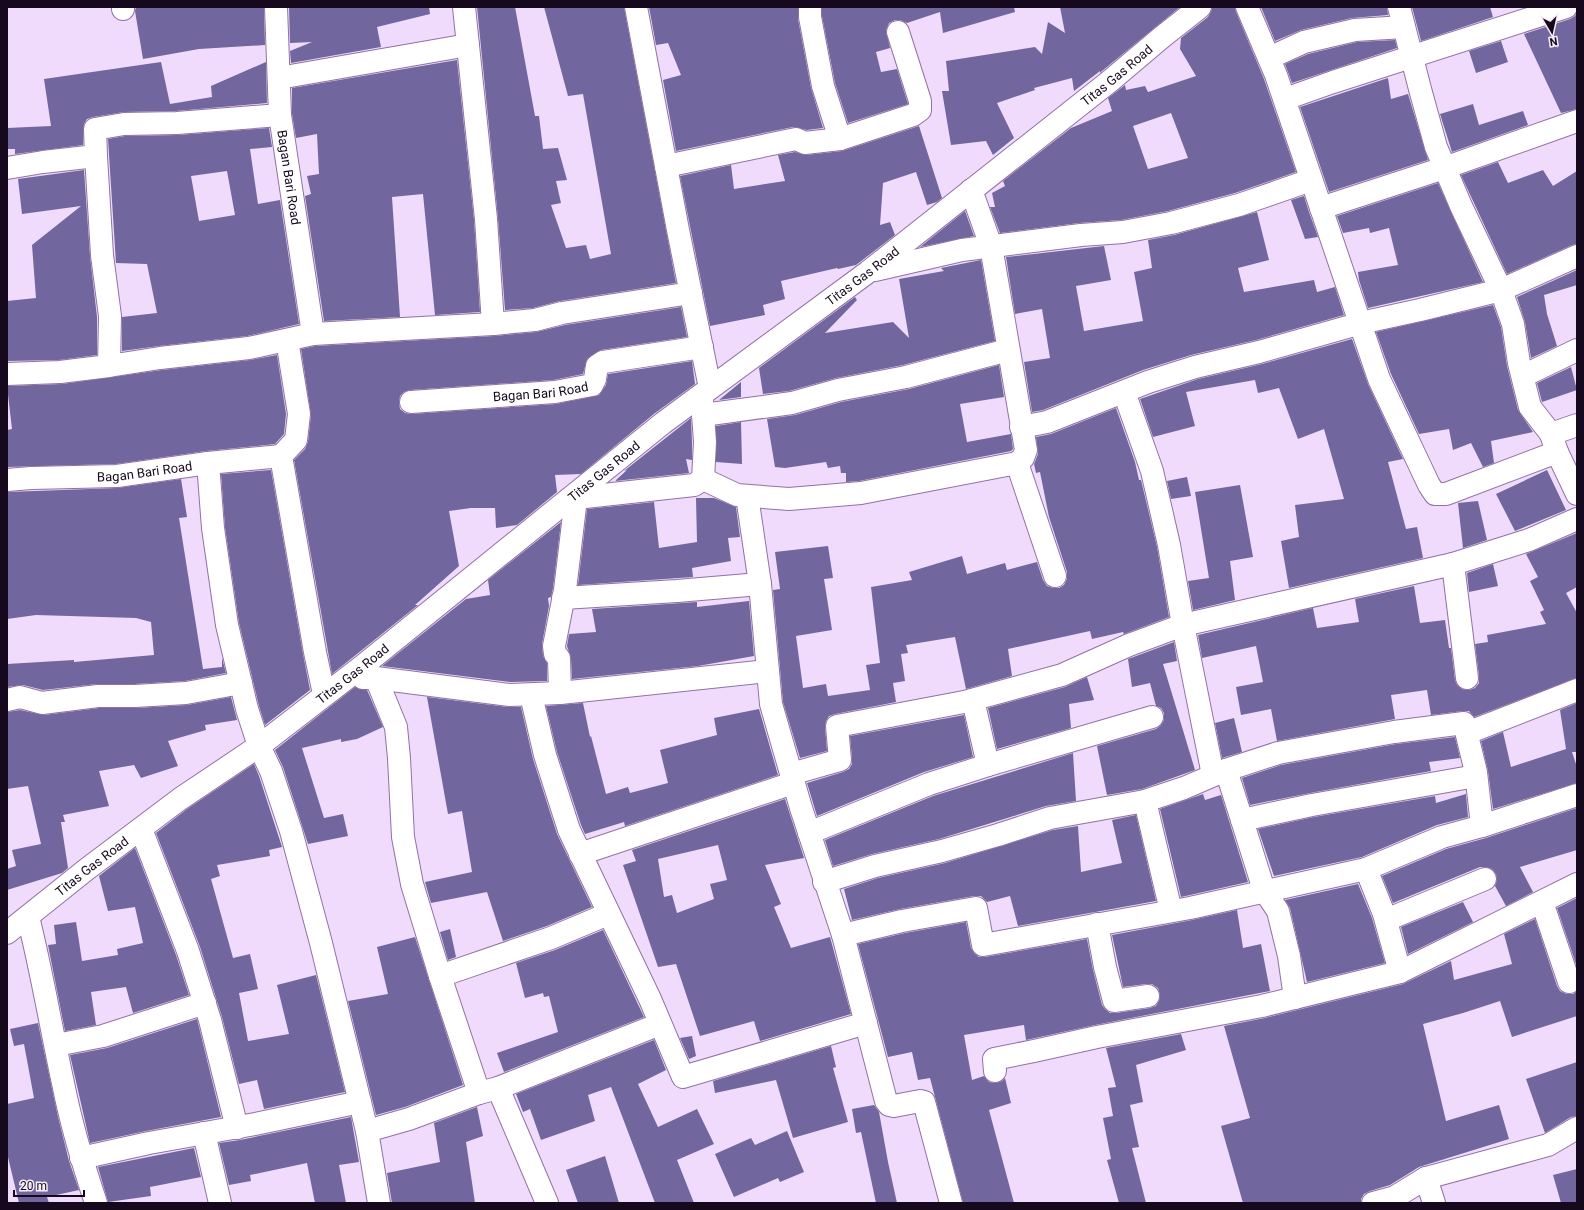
<svg xmlns="http://www.w3.org/2000/svg" width="1584" height="1210" viewBox="0 0 1584 1210" font-family="Roboto,sans-serif">
<rect width="100%" height="100%" fill="#f0dbfd"/>
<path fill="#71669d" fill-rule="evenodd" d="M136 7H264L265 45 199 49 143 59 135 11Z
M289 7H429L430 14 377 27 381 47 291 63 290 51 312 42 290 43Z
M477 7H515L535 116H539L543 149 558 148 567 180 556 181 561 203 551 205 566 248 586 245 590 259 611 254 583 94 568 96 544 7H624L676 283 560 301 533 308 505 310 498 218Z
M649 7H798V19L811 88 823 128 807 130 793 127 676 151 663 80 681 75 668 43 656 45Z
M822 7H1014L1015 12 943 33 940 12 907 23 900 20H895L889 23 886 30 890 48 876 52 881 72 897 69 908 104 848 123 835 83 822 16Z
M1060 7H1180L1102 71 1100 73V71L1074 91 1072 78 1034 88 1035 90 997 103 1014 138 993 155 986 141 951 145 942 91H949L946 61 1035 47 1042 54 1048 22 1065 33Z
M1212 7H1235L1236 12 1264 79 1296 172 1235 193 1168 211 1121 220 1079 223 1000 233 990 207H995L992 193 1005 186 1003 181 1071 128 1112 111 1108 98 1125 85 1126 90 1145 86 1148 92 1196 76 1180 49 1181 38 1208 17 1211 12ZM1171 113 1188 158 1148 169 1133 126Z
M1261 7H1387L1388 15 1352 18 1301 30 1275 41Z
M1412 7H1490L1493 17 1421 41Z
M1577 12V109L1561 113 1524 34 1570 19 1575 16Z
M1395 40 1397 48 1292 83 1285 64 1308 54 1357 42Z
M1501 41 1508 62 1476 73 1469 51Z
M457 60 474 220 480 312 435 315 423 194 392 197 400 317 324 321 305 196 311 194 307 176 319 174 317 134 296 138 292 114V88Z
M161 62 170 104 212 97 211 86 266 62 267 103 176 111 124 112 93 117 87 119 84 124 83 145 15 154V149H7V128L51 126 44 79Z
M1388 78 1391 99 1408 94 1428 160 1329 192 1300 107Z
M1473 104 1479 125 1523 111 1528 125 1452 152 1440 114Z
M919 126 942 198 937 202 927 205 916 172 883 183 880 225 890 222 895 235 856 265 838 269 837 268 781 281 785 299 763 305 765 315 710 326 680 176 731 165 734 189 785 181 778 155 795 152 806 155 842 151Z
M269 128 272 147 250 149 258 204 280 200 299 324 247 336 159 346 122 351V317L157 313 147 264 116 263 108 139 125 136 178 135ZM227 171 235 215 199 221 191 176Z
M1498 162 1508 183 1543 170 1553 186 1577 171V244L1572 245 1507 274 1461 175Z
M84 170 90 256 97 317V355L59 360 7 361V301L36 298 32 245 81 206 22 214 18 179Z
M1438 183 1483 282 1368 308 1359 280 1358 272 1398 265 1389 228 1370 233 1369 228 1343 233 1337 216Z
M1304 196 1309 212 1318 237 1305 239 1291 200Z
M965 211 974 236 920 247Z
M1257 212 1269 260 1238 268 1244 292 1314 280 1317 292 1335 287 1344 315 1256 340 1191 355 1143 370 1043 410 1032 412 1024 362 1050 358 1042 309 1015 314 1006 257 1104 246 1111 280 1076 286 1084 331 1143 321 1134 272 1152 268 1148 240 1174 235Z
M981 260 995 341 903 365 836 378 789 391 763 394 759 368 855 297 857 300 825 333 893 322 909 338 899 279 944 271 941 268Z
M1577 270V285L1544 295 1547 314 1557 346 1531 358 1525 322 1517 297Z
M1493 305 1501 327 1507 366 1518 410 1533 432 1491 441 1494 463 1483 467 1471 443 1453 450 1449 429 1419 434 1391 374 1376 332Z
M681 307 687 337 601 350 587 359 583 374 553 380 410 390 404 392 400 396 399 402 400 409 405 413 411 414 556 404 599 395 606 385 608 374 692 361 695 384 655 413 581 474 555 475 557 492 517 525 496 528 495 508H471L449 511 459 566 415 605H418L332 674 294 460 305 449 308 442 311 415 301 349 315 346 494 336 536 332 565 325Z
M1352 339 1368 384 1403 459 1388 462 1406 529 1417 527 1423 558 1289 588 1281 541 1299 537 1295 505 1344 499 1324 429 1298 439 1279 388 1258 393 1255 380 1186 392 1195 426 1153 437 1140 399 1198 379 1262 364Z
M277 355 286 414 284 434 275 444 206 451 116 464 7 467V430L12 429 7 386 62 384 162 370 250 360Z
M999 365 1004 397 960 404 967 442 1011 434 1013 449 1011 451 859 481 846 482V473H841L840 466 828 468 826 462 785 468 775 467 767 419 795 415 841 402 909 389Z
M1571 367 1577 390 1542 402 1537 383Z
M741 382V397L719 400Z
M1116 408 1135 462 1139 480H1141L1157 547 1169 617 1124 634 1123 632 1092 639 1090 631 1008 649 1012 676 966 689 955 637 906 645 908 653 901 654 905 681 893 683 896 702 835 714 829 716 826 721 825 727 827 751 800 758 783 702 773 590 780 589 775 552 828 546 833 578 824 579 832 630 796 636 803 688 826 684 828 696 870 690 866 665 880 663 871 587 912 580 909 572 962 556 967 574 1005 563 1007 570 1037 562 1043 580 1047 586 1053 588H1059L1064 585 1067 579V572L1049 517 1040 472 1036 473 1034 464 1038 454 1036 437 1051 434Z
M691 418 692 442V460L686 459 689 473 615 481 627 470 624 471Z
M741 422 742 464 716 462V426Z
M271 470 303 654 310 690 265 725 259 706 239 623 225 527 221 474Z
M1547 470 1566 510 1515 531 1496 494Z
M1187 477 1191 496 1171 499 1167 481Z
M181 479 187 517 179 518 203 669 222 667V658L226 673 185 681 135 684H97L43 690 23 685 7 687V664L74 660V662L154 655 151 622 136 618 36 615 7 619V492L117 488Z
M1240 485 1253 557 1230 561 1235 600 1193 610 1188 581 1209 578 1195 492Z
M696 498H714L736 507 740 537 728 538 731 561 692 568 693 577 578 585 587 509 654 502 659 548 697 542Z
M1478 501 1487 540 1463 548 1458 503Z
M561 522 553 588 551 597 548 598 549 606 542 644 543 656 547 663V681L511 682 382 666 466 599 490 595 488 580Z
M1577 533V587L1566 593 1577 613V678L1474 717 1469 711H1463L1431 715 1427 690 1391 695 1395 719 1277 741 1271 709 1241 715 1236 687 1263 682 1256 646 1202 658 1198 635 1313 608 1317 628 1359 622 1355 599 1414 586 1420 623 1445 620 1449 648H1451L1455 680 1457 685 1462 689 1469 690 1475 688 1479 683V676L1475 644 1488 642 1487 635 1546 624 1540 612 1544 610 1530 581 1538 577 1526 554Z
M1493 564 1498 586 1469 592 1467 573Z
M749 601 754 656 698 666 572 679 571 658 567 646 569 634 596 632 592 609 697 602V607Z
M1174 642 1177 661 1163 664 1195 770 1142 789 1107 795 1097 746 1156 729 1161 725 1164 720V713L1161 708 1156 706 1150 683 1132 687 1128 659Z
M1087 677 1094 700 1069 704 1071 728 997 749 988 708 1065 687Z
M355 687 367 690 383 727 357 739 341 742V739L302 748 324 818 343 814 348 836 308 844 283 767 275 750Z
M231 697 237 720 205 725 206 730 168 741 178 766 141 778 134 765 99 771 109 806 63 815 65 822H61L68 868 62 873 7 890V869L16 866 12 850 41 844 28 786 7 789V712L20 710 44 715 99 708H136L187 705Z
M427 697 508 707H521L533 759 557 834 592 907 547 926 503 941 487 892 431 903 425 882 472 872 462 811 448 814Z
M583 703 590 737 591 736 606 794 628 787 630 793 668 783 660 750 717 735 714 718 759 709 778 775 625 826 624 822 585 834 581 825 557 752 546 706Z
M1577 703V752H1572L1577 767V783L1493 809 1488 771 1481 741 1503 732 1511 767 1566 749 1560 710Z
M964 715 973 757 924 772 817 816 807 783 843 772 849 769 852 764V759L850 736Z
M1234 718 1242 752 1222 758 1215 723Z
M1455 737 1460 758 1429 762 1431 771 1310 793 1250 805 1242 778 1281 765 1396 744Z
M1073 753 1076 801 1046 806 939 839 872 854 833 866 825 840 933 796Z
M254 764 259 776 282 847 269 850 270 856 217 865 220 876 211 879 233 958 250 954 258 989 239 993 248 1041 289 1034 277 985 316 975 345 1092 264 1109 257 1080 239 1084 222 1017 200 947 156 833 187 809Z
M1203 794 1205 800 1221 795 1248 882 1181 897 1160 809Z
M1466 794 1468 817 1437 825 1362 857 1274 876 1258 829 1314 817 1435 796 1436 803Z
M785 799 804 858 765 865 781 904 774 907 791 948 830 937 851 1014 760 1041 754 1021 700 1036 676 964 658 967 623 865 636 861 632 850ZM718 845 727 880 710 884 714 899 677 913 672 895 664 897 658 859Z
M1577 808V850L1520 867 1533 892 1506 906 1495 886 1497 880 1496 874 1492 869 1486 867H1480L1393 903 1382 876 1446 849 1486 838Z
M1136 815 1156 901 1018 926 1010 896 987 902 981 896H974L900 909 852 920 844 889 878 878 945 863 1053 830 1078 826 1081 872 1122 863 1112 820Z
M135 848 176 955 189 995 133 1013 126 987 91 992 96 1025 65 1031 48 945 56 944 54 925 76 922 82 961 118 955 117 949 143 943 135 907 108 911 99 876Z
M1358 884 1372 918 1385 963 1307 982 1290 908 1285 900Z
M1577 898V967L1557 908Z
M1463 902 1473 922 1408 954 1401 927Z
M1237 910 1243 948 1261 944 1270 991 1095 1025 1026 1040 1024 1025 964 1035 972 1080 984 1076 989 1082 996 1083 1002 1081 1005 1078 1011 1103 989 1110 1014 1203H963L930 1078 918 1080 912 1052 888 1057 858 944 905 933 966 922 971 948 974 953 979 957H985L1087 939 1093 970 1102 1005 1105 1009 1110 1013H1116L1150 1008 1156 1006 1159 1001 1160 995 1158 988 1152 984H1146L1123 987 1112 935 1192 920Z
M1535 919 1557 986 1560 991 1566 994H1573L1577 991V1016L1512 1037 1500 1001 1463 1013 1423 1024 1446 1121 1499 1105 1509 1139 1419 1167 1390 1185 1370 1191 1364 1194 1361 1199V1203H1243L1221 1126 1250 1118 1224 1026 1265 1018 1403 984 1451 961 1454 980 1512 964 1504 934Z
M450 929 456 957 448 960 440 932Z
M603 930 644 1017 504 1072 497 1053 558 1032 549 996 544 997 543 993 525 998 516 963 555 950Z
M415 937 463 1085 405 1107 376 1115 348 1001 388 994 377 947Z
M197 1019 221 1117 146 1131 90 1143 70 1055 107 1048Z
M38 1023 58 1117 69 1161 79 1190 47 1197 49 1203H19L7 1153V1104L34 1098 24 1044 14 1046 10 1029Z
M1181 1034 1186 1050 1136 1065 1143 1102 1130 1105 1139 1147 1132 1148 1146 1203H1119L1107 1160 1111 1159 1103 1118 1113 1116 1108 1088 1116 1087 1106 1048Z
M692 1036 696 1056 689 1059 680 1038Z
M654 1040 666 1070 638 1084 658 1127 697 1109 714 1144 677 1160 694 1203H655L611 1087 588 1095 595 1121 541 1140 530 1109 523 1112 516 1094Z
M831 1046 836 1067 833 1068 848 1122 793 1138 776 1080 715 1093 713 1081Z
M1577 1062V1116L1571 1117 1545 1133 1526 1079Z
M874 1105 879 1112 888 1162 897 1203H876L861 1132 856 1133 852 1109Z
M477 1107 483 1136 466 1142 475 1203H392L387 1173 440 1162 434 1123Z
M351 1117 359 1162 339 1165 346 1203H315L307 1163 250 1175 251 1181 229 1185 219 1143 240 1140Z
M787 1131 804 1172 780 1182 778 1178 734 1197 715 1154 751 1138 755 1145Z
M194 1148 201 1177 150 1187 151 1196 108 1202 98 1167Z
M605 1156 619 1203H578L566 1170Z
M1577 1169V1203H1561L1553 1175Z"/>
<g fill="none" stroke-linecap="round" stroke-linejoin="round">
<defs>
<g id="minor">
<path d="M123 7V9"/>
<path d="M464 7 486 219 493 324"/>
<path d="M636 7 678 230 710 388"/>
<path d="M810 7V17L823 86 840 139"/>
<path d="M1247 7 1276 75 1379 379 1429 485 1435 494H1446L1557 452 1551 434 1577 425"/>
<path d="M1399 7 1420 89 1436 147 1461 206 1501 290 1513 324 1519 363 1530 407 1551 434"/>
<path d="M1269 58 1304 42 1355 30 1404 27"/>
<path d="M279 78 468 45"/>
<path d="M1285 99 1333 82 1566 7"/>
<path id="s1" d="M280 115 313 334"/>
<path d="M96 156 102 255 110 316 109 366"/>
<path d="M666 166 796 139 805 143 840 139 913 115 920 110V101L898 32"/>
<path d="M7 168 43 162 96 156 95 129 124 124 177 123 280 115 276 7"/>
<path d="M1321 208 1444 168 1577 121"/>
<path d="M875 270 962 250 1081 235 1123 232 1171 223 1239 205 1311 180"/>
<path d="M287 340 299 414 296 440 281 456 315 652 324 694"/>
<path d="M7 374 60 372 109 366 160 358 249 348 313 334 493 324 535 320 562 313 691 293"/>
<path d="M1523 376 1577 350"/>
<path d="M1124 392 1152 471 1169 545 1183 625 1213 775"/>
<path d="M702 400 705 442 703 479"/>
<path id="s2" d="M411 402 555 392 592 385 595 379 597 366 603 362 702 347"/>
<path d="M703 415 792 403 838 390 906 377 1008 350"/>
<path d="M1021 427 1047 422 1148 382 1195 367 1259 352 1365 322 1420 310 1501 290 1577 256"/>
<path d="M1557 452 1577 494"/>
<path d="M208 463 213 528 227 625 247 709 259 746 271 771 291 831 321 943 367 1131 379 1203"/>
<path d="M1017 463 1055 576"/>
<path d="M703 479 737 495 789 499 861 493 1017 463 1023 458 1026 450 991 246 971 190"/>
<path id="s3" d="M7 480 31 478 117 476 208 463 281 456"/>
<path d="M747 496 760 584 771 704 801 808 843 935 886 1101 889 1105 894 1106 920 1101 924 1102 951 1203"/>
<path d="M567 501 576 498 694 485 703 479"/>
<path d="M1453 564 1467 678"/>
<path d="M563 598 677 591 760 584"/>
<path d="M363 678H376L510 695 560 693 768 671"/>
<path d="M376 678 396 727 399 758 403 837 412 884 440 976 479 1093 498 1088 547 1203"/>
<path d="M560 693 559 658 555 654 554 646 565 590 576 498"/>
<path d="M531 695 545 755 569 830 650 999 683 1077 866 1023"/>
<path d="M7 700 20 697 42 703 98 696H135L186 693 241 683"/>
<path d="M1467 733 1577 690"/>
<path d="M988 765 1152 717"/>
<path d="M1226 770 1242 820"/>
<path d="M791 774 840 760 837 726 964 702 1062 675 1129 645 1183 625 1453 564 1529 540 1577 519"/>
<path d="M1145 801 1171 911"/>
<path d="M141 829 188 951 210 1020 237 1128"/>
<path d="M809 833 929 784 988 765 973 700"/>
<path d="M580 854 793 783"/>
<path d="M1366 869 1384 914 1400 972"/>
<path d="M824 882 875 866 942 851 998 835 1050 818 1145 801 1184 788 1226 770 1278 753 1394 732 1464 723 1476 772 1482 826"/>
<path d="M1542 902 1569 982"/>
<path d="M28 917C42 972 51 1028 63 1083 71 1124 83 1164 96 1203"/>
<path d="M1386 920 1485 879"/>
<path d="M1097 924 1105 967 1114 1001 1148 996"/>
<path id="s4" d="M7 933 87 869 180 799 259 746 360 668 663 423 868 272 1110 81 1162 37 1200 7"/>
<path d="M843 935 902 921 976 908 983 945 1190 908 1366 869 1442 837 1482 826 1577 795"/>
<path d="M440 976 551 938 608 914"/>
<path d="M1295 998 1289 956 1278 911 1264 890 1242 820 1312 805 1476 776"/>
<path d="M56 1045 103 1036 205 1003"/>
<path d="M995 1071 994 1059 1034 1051 1097 1037 1262 1006 1400 972 1577 884"/>
<path d="M498 1088 660 1024"/>
<path d="M367 1131 409 1119 479 1093"/>
<path d="M204 1133 220 1203"/>
<path d="M81 1158 149 1143 255 1124 360 1102"/>
<path d="M1426 1178 1434 1203"/>
<path d="M1373 1203 1395 1197 1426 1178 1548 1145 1577 1128"/>
</g>
</defs>
<use href="#minor" stroke="#9171a4" stroke-width="24"/>
<use href="#minor" stroke="#fff" stroke-width="22"/>
</g>
<g text-anchor="middle" dominant-baseline="central" stroke-width="3" stroke-linejoin="round" paint-order="stroke">
<g font-size="13" fill="#16091d" stroke="#f5eefa">
<text stroke="none"><textPath href="#s4" startOffset="1403">Titas Gas Road</textPath></text>
<text stroke="none"><textPath href="#s1" startOffset="63">Bagan Bari Road</textPath></text>
<text stroke="none"><textPath href="#s4" startOffset="1079">Titas Gas Road</textPath></text>
<text stroke="none"><textPath href="#s2" startOffset="130">Bagan Bari Road</textPath></text>
<text stroke="none"><textPath href="#s4" startOffset="755">Titas Gas Road</textPath></text>
<text stroke="none"><textPath href="#s3" startOffset="138">Bagan Bari Road</textPath></text>
<text stroke="none"><textPath href="#s4" startOffset="432">Titas Gas Road</textPath></text>
<text stroke="none"><textPath href="#s4" startOffset="108">Titas Gas Road</textPath></text>
</g>
</g>
<rect width="1584" height="1210" fill="none" stroke="#16091d" stroke-width="16"/>
<g transform="translate(1552 32) rotate(171)" stroke="#f5eefa" stroke-width="3" paint-order="stroke">
<path d="M0-3L7 15L0 10L-7 15Z" fill="#16091d"/>
<text y="-6" font-size="11" font-weight="bold" text-anchor="middle" fill="#16091d">N</text>
</g>
<path d="M14 1190v6h70v-6" fill="none" stroke="#16091d" stroke-width="2"/>
<text x="20" y="1190" font-size="12" fill="#16091d" stroke="#f5eefa" stroke-width="3" paint-order="stroke">20 m</text>
</svg>
